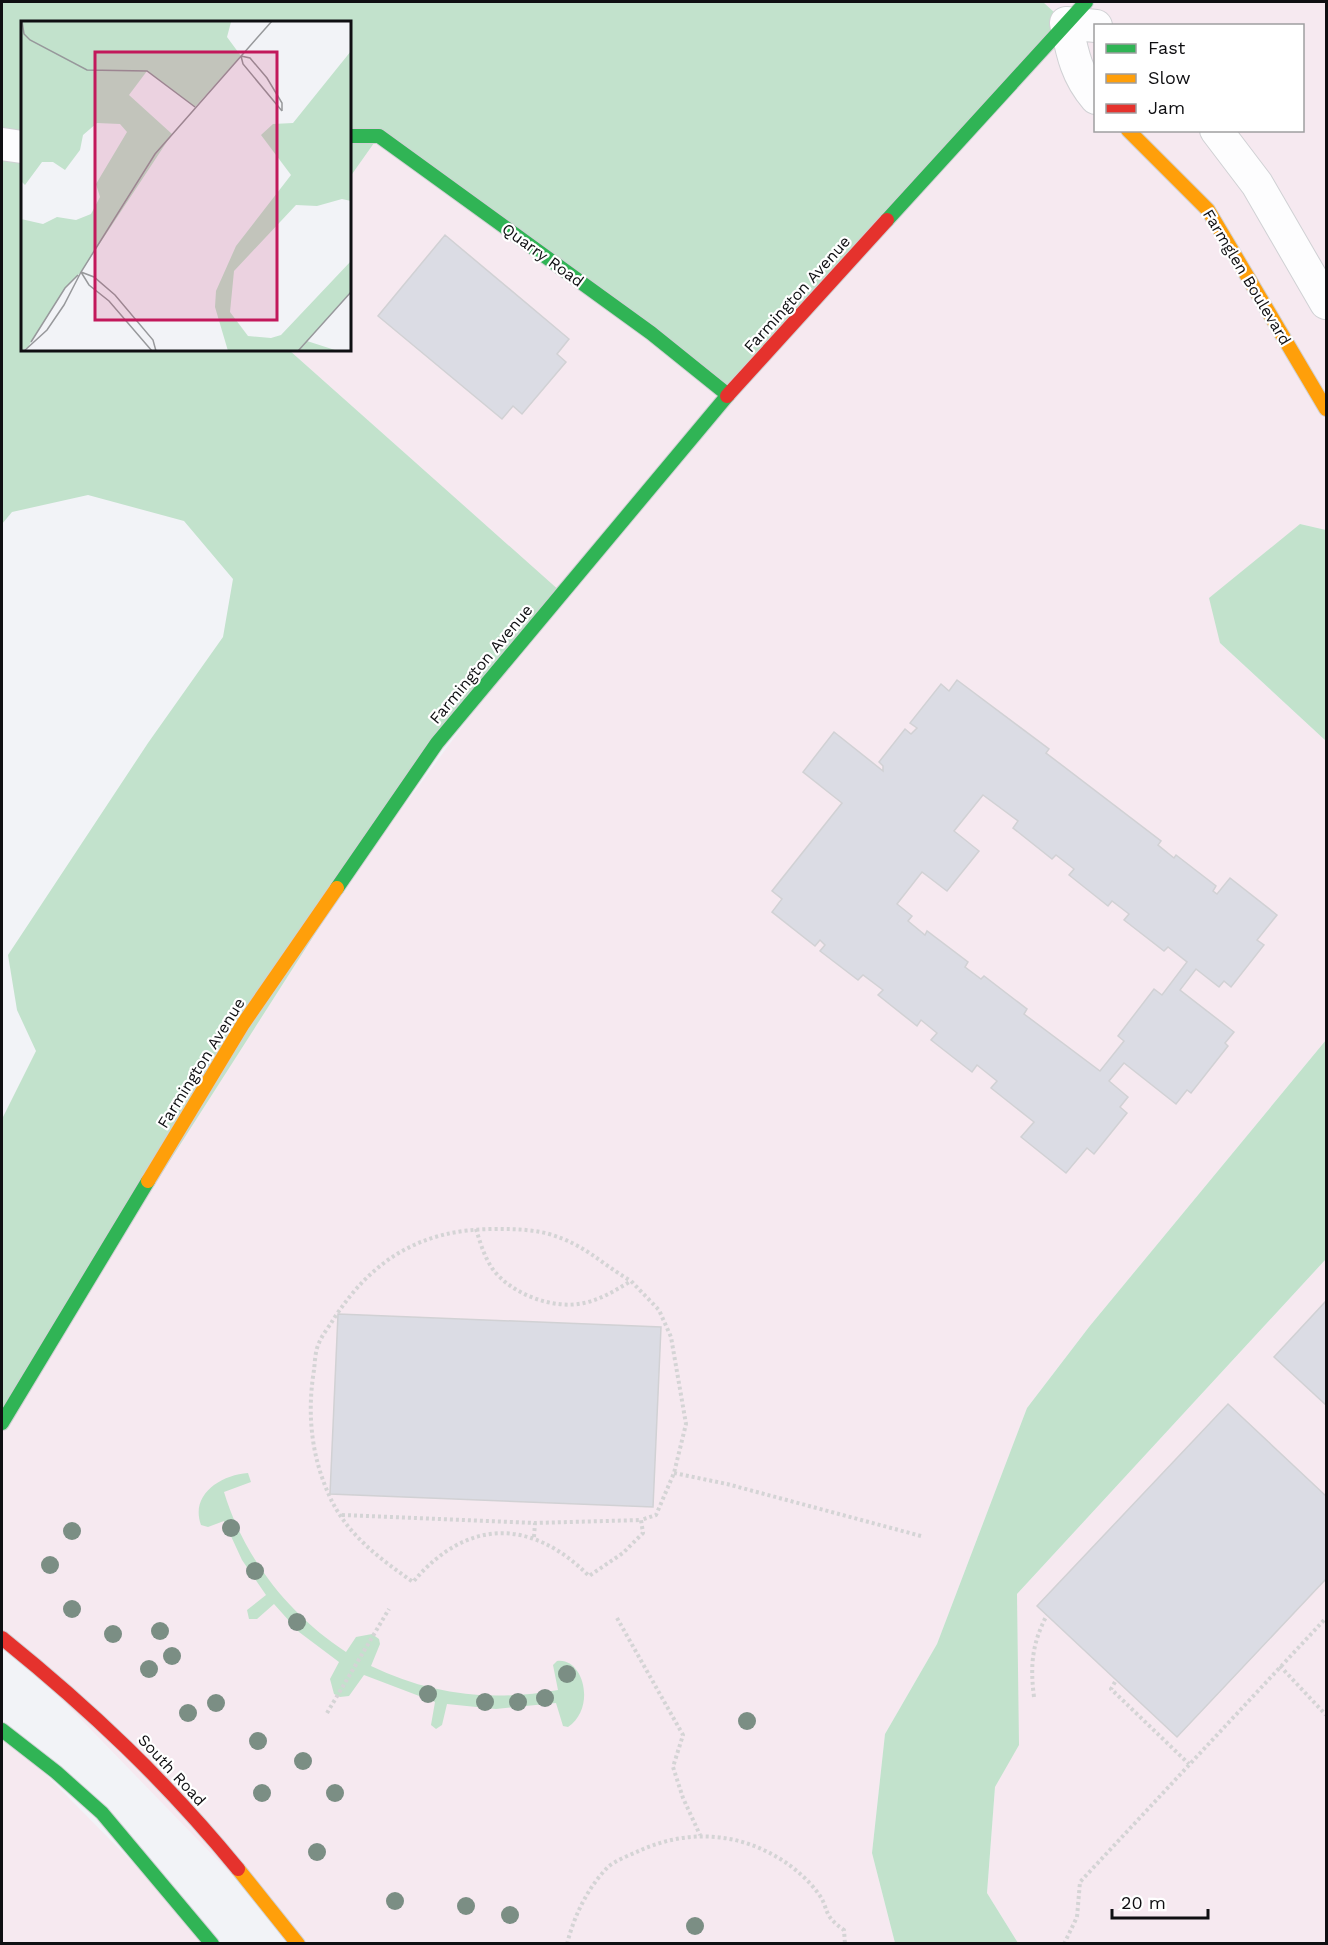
<svg xmlns="http://www.w3.org/2000/svg" width="1328" height="1945" viewBox="0 0 1328 1945" font-family="'Work Sans',sans-serif">
<rect width="100%" height="100%" fill="#f2f3f7"/>
<path fill="#f6e9f0" fill-rule="evenodd" d="M1043 2H1326V530L1300 524 1220 643 1326 741V1040L1089 1327 1027 1408 937 1644 885 1734 872 1853 895 1943H298L2 1638V1423L243 1024 561 593 289 350H350V177L379 136 1066 22ZM1096 26H1302V130H1096Z
M1326 1259V1943H1018L987 1893 995 1787 1018 1745 1017 1594Z
M2 1730 212 1943H2Z"/>
<path fill="#c2e2cc" d="M2 2H1043L1066 23 728 395 379 136 350 177V22H22V350H289L561 592 437 743 2 1423V1119L36 1051 17 1010 8 955 148 743 223 637 233 579 184 521 88 495 12 512 2 524Z
M1300 524 1326 530V741L1220 643 1209 598Z
M1326 1040V1259L1017 1594 1019 1745 995 1787 987 1893 1018 1943H895L872 1853 885 1734 937 1644 1027 1408 1089 1327Z
M248 1473 251 1482 224 1492C244 1558 289 1615 346 1652L356 1637 372 1634 379 1639 380 1644 371 1666C431 1695 492 1702 558 1690L553 1665 557 1661C583 1657 597 1707 568 1727L563 1726 556 1703 496 1709 447 1704 442 1725 436 1729 431 1725 435 1702 364 1675 349 1696 340 1697 334 1694 330 1679 339 1662 299 1632 274 1604 257 1619H249L247 1610 266 1595 242 1560 224 1521 208 1527 201 1525C190 1495 220 1475 248 1473Z"/>
<path fill="#dbdce4" stroke="#d1d1d4" stroke-width="1.5" fill-rule="evenodd" d="M445 235 569 339 557 354 566 362 522 414 513 406 502 419 378 316Z
M957 680 1049 749 1046 753 1161 841 1158 845 1174 858 1176 855 1216 886 1213 891 1217 894 1230 878 1277 915 1257 940 1264 945 1231 987 1224 981 1219 987 1196 969 1180 990 1234 1032 1225 1043 1228 1046 1191 1093 1187 1090 1176 1104 1124 1063 1109 1081 1128 1097 1120 1107 1127 1113 1094 1154 1087 1148 1066 1173 1021 1137 1034 1122 991 1088 997 1081 977 1065 972 1072 931 1040 937 1033 921 1020 917 1026 878 995 883 990 863 975 858 980 820 951 825 945 820 940 815 946 772 912 782 899 772 891 842 803 803 772 834 732 883 771V766L879 762 905 729 911 734 917 728 910 723 941 684 949 691ZM983 795 1018 821 1013 828 1052 859 1056 855 1074 869 1069 875 1108 906 1112 901 1129 914 1124 920 1164 951 1168 947 1187 962 1162 995 1154 989 1118 1036 1124 1041 1100 1071 1024 1014 1027 1009 984 976 981 979 965 967 968 962 927 931 925 935 908 921 912 916 897 904 922 872 947 891 979 851 954 831Z
M1326 1301V1405L1274 1357Z
M338 1314 661 1327 653 1507 330 1494Z
M1228 1404 1326 1496V1579L1177 1737 1037 1606Z"/>
<g fill="none" stroke-linecap="round" stroke-linejoin="round">
<defs>
<path id="street" d="M1096 26 1066 23C1072 52 1076 75 1096 98
M1216 130 1257 184 1326 303
M2 144 22 147"/>
<path id="fast" d="M350 136H379L651 333 728 395
M887 220 1086 2
M337 888 437 743 727 396
M2 1423 148 1181
M2 1730 56 1772 102 1813 212 1944"/>
<path id="slow" d="M1128 130 1208 210 1326 409
M148 1181 243 1024 337 888
M238 1869 298 1944"/>
<path id="jam" d="M727 396 887 220
M2 1638C90 1709 166 1781 238 1869"/>
</defs>
<use href="#street" stroke="#d0d1d4" stroke-width="34"/>
<use href="#fast" stroke="#d0d1d4" stroke-width="16"/>
<use href="#slow" stroke="#d0d1d4" stroke-width="16"/>
<use href="#jam" stroke="#d0d1d4" stroke-width="16"/>
<path stroke="#d4d4d5" stroke-width="4" stroke-dasharray="3 3" stroke-linecap="butt" d="M476 1229C480 1242 484 1256 492 1268 510 1294 554 1310 584 1303 602 1299 616 1290 631 1281L659 1310 671 1337 686 1424 674 1473 656 1515 641 1520 643 1533 623 1553 589 1576C531 1518 467 1518 413 1582 379 1558 346 1534 329 1495 311 1455 307 1413 314 1370 315 1362 315 1351 319 1343 322 1335 329 1327 333 1320 372 1259 422 1229 494 1229 513 1229 530 1229 549 1234 586 1245 600 1263 631 1281
M674 1473 727 1484 921 1536
M342 1515 535 1523 641 1520
M534 1537 535 1523
M617 1618 683 1735 673 1767 683 1798 700 1835
M1280 1666 1326 1715
M1115 1682 1111 1689 1189 1764
M1034 1697C1030 1666 1032 1643 1047 1615
M327 1713 389 1609
M567 1944C574 1916 588 1887 608 1867 616 1860 630 1855 641 1850 689 1829 740 1832 785 1862 797 1870 810 1882 818 1893 830 1909 821 1914 844 1930L845 1944
M1064 1944 1077 1917 1080 1882 1326 1618"/>
<use href="#street" stroke="#fdfdfe" stroke-width="32"/>
<use href="#fast" stroke="#30b455" stroke-width="14"/>
<use href="#slow" stroke="#ff9f0a" stroke-width="14"/>
<use href="#jam" stroke="#e5322d" stroke-width="14"/>
</g>
<g fill="#7b8e84">
<circle cx="231" cy="1528" r="9"/>
<circle cx="72" cy="1531" r="9"/>
<circle cx="50" cy="1565" r="9"/>
<circle cx="255" cy="1571" r="9"/>
<circle cx="72" cy="1609" r="9"/>
<circle cx="297" cy="1622" r="9"/>
<circle cx="160" cy="1631" r="9"/>
<circle cx="113" cy="1634" r="9"/>
<circle cx="172" cy="1656" r="9"/>
<circle cx="149" cy="1669" r="9"/>
<circle cx="567" cy="1674" r="9"/>
<circle cx="428" cy="1694" r="9"/>
<circle cx="545" cy="1698" r="9"/>
<circle cx="485" cy="1702" r="9"/>
<circle cx="518" cy="1702" r="9"/>
<circle cx="216" cy="1703" r="9"/>
<circle cx="188" cy="1713" r="9"/>
<circle cx="747" cy="1721" r="9"/>
<circle cx="258" cy="1741" r="9"/>
<circle cx="303" cy="1761" r="9"/>
<circle cx="262" cy="1793" r="9"/>
<circle cx="335" cy="1793" r="9"/>
<circle cx="317" cy="1852" r="9"/>
<circle cx="395" cy="1901" r="9"/>
<circle cx="466" cy="1906" r="9"/>
<circle cx="510" cy="1915" r="9"/>
<circle cx="695" cy="1926" r="9"/>
</g>
<g text-anchor="middle" dominant-baseline="central" stroke-width="4.5" stroke-linejoin="round" paint-order="stroke">
<g font-size="16" fill="#0f0f12" stroke="#fff">
<text transform="translate(543 255) rotate(36)">Quarry Road</text>
<text transform="translate(1247 277) rotate(59)">Farmglen Boulevard</text>
<text transform="translate(797 294) rotate(-48)">Farmington Avenue</text>
<text transform="translate(481 664) rotate(-50)">Farmington Avenue</text>
<text transform="translate(201 1063) rotate(-58)">Farmington Avenue</text>
<text transform="translate(172 1770) rotate(47)">South Road</text>
</g>
</g>
<g transform="translate(21 21)">
<rect width="330" height="330" fill="#f2f3f7"/>
<path d="M0 0 210 1 206 16 220 35 174 86 126 50 108 74 151 113 60 251 44 267 7 326 0 330V198L22 203 36 196 55 199 70 193 79 176 75 163 106 111 99 103 76 102 62 114 59 129 44 149 32 141H21L4 164 0 160ZM330 30V180L321 178 296 185 275 184 213 250 209 291 227 315 250 317 260 314 330 240V271L286 320 317 330H207L194 286 195 270 215 225 270 154 240 114 252 103 272 102Z" fill="#c2e2cc"/>
<path fill="none" stroke="#97989b" stroke-width="1.5" d="M1 0 3 13 9 19 66 49 126 50 174 86M220 35 229 37 246 57 261 82V90M220 35 222 43 261 90M60 251 73 256 94 274 132 319 135 330M60 251 68 264 88 280 131 330M10 321 44 267 57 254M3 330 26 309 43 284 60 251 134 133 251 0M277 330 330 271"/>
<path fill="#c2185b" fill-opacity="0.15" stroke="#c2185b" stroke-width="3" d="M74 31H256V299H74Z"/>
<rect width="330" height="330" fill="none" stroke="#0f0f12" stroke-width="3"/>
</g>
<rect width="1328" height="1945" fill="none" stroke="#0f0f12" stroke-width="6"/>
<rect x="1094" y="24" width="210" height="108" fill="#ffffff" stroke="#9f9fa0" stroke-width="1.5"/>
<rect x="1106" y="44" width="30" height="9" fill="#30b455" stroke="#9f9fa0" stroke-width="1.5"/>
<text x="1148" y="54" font-size="18" fill="#0f0f12">Fast</text>
<rect x="1106" y="74" width="30" height="9" fill="#ff9f0a" stroke="#9f9fa0" stroke-width="1.5"/>
<text x="1148" y="84" font-size="18" fill="#0f0f12">Slow</text>
<rect x="1106" y="104" width="30" height="9" fill="#e5322d" stroke="#9f9fa0" stroke-width="1.5"/>
<text x="1148" y="114" font-size="18" fill="#0f0f12">Jam</text>
<path d="M1112 1909v9h96v-9" fill="none" stroke="#0f0f12" stroke-width="3"/>
<text x="1121" y="1909" font-size="18" fill="#0f0f12" stroke="#ffffff" stroke-width="4.5" paint-order="stroke">20 m</text>
</svg>
